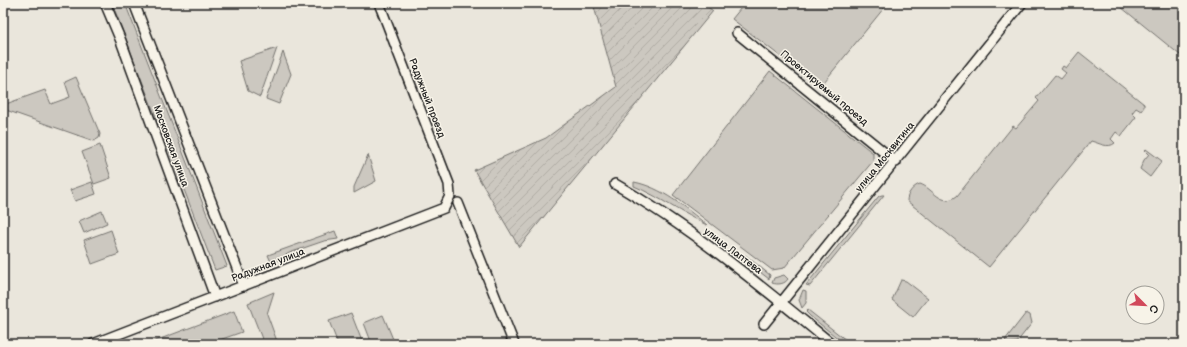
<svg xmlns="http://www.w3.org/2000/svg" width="1187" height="347" viewBox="0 0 1187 347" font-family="'Balsamiq Sans',sans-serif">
<defs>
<pattern id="garden-furrows" width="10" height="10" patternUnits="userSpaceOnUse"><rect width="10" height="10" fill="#ccc8c0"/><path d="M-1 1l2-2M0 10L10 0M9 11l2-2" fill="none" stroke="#afaba4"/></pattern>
</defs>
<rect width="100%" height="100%" fill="#eae6dc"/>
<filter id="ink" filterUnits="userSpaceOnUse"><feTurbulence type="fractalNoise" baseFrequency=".025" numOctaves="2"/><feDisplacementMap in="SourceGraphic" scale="8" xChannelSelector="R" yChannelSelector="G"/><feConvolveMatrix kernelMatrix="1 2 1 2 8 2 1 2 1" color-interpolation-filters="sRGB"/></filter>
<g filter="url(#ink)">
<path fill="#ccc8c0" stroke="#74726e" d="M112 3H125L227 266 215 270Z
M745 3H888L820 87 732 19Z
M1116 3H1184V47L1182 49 1184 56 1180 55Z
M277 48 260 97 248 91 239 61Z
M283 52 291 74 279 104 266 99Z
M1079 52 1144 104V107L1141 111 1136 108 1132 113 1136 117 1121 136 1116 132 1111 139 1115 143C1108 149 1099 143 1091 141L989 267 907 201C907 194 913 186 920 184 933 188 941 208 957 196L1013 126 1016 128 1039 101 1036 98 1055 75 1061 79 1066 73 1061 69 1063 66 1066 68Z
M770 71 873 153V161L784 268 772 270 673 195Z
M76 77 100 134 99 138 94 141 3 109V105L45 90 51 104 70 97 65 82Z
M100 145 111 178 94 184 82 152Z
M1146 149 1162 161 1150 177 1140 169 1144 160 1149 154 1145 150Z
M368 155 376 181 354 193V187Z
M92 182 96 194 75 201 70 190Z
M634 182C661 187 686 208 707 225 682 214 660 197 634 186Z
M882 195H884L810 286 806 285 879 196Z
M102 211 107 223 84 233 79 221Z
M111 230 119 254 92 264 84 240Z
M335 231 338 239 324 241 289 253 272 264 268 255Z
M745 255 770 275 769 279 756 269Z
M784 275 788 279C785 284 778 285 772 283L774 278Z
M901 280 906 281 928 298 913 317 892 300Z
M803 290 806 291V303L802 308 799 300Z
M274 292 267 314 278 344H264L248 303Z
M808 310 851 344H845L810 316 806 312Z
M234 311 242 332 208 344H147Z
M351 313 363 344H338L329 321Z
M1026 313 1030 315 1032 323 1017 342 1008 343 1005 340Z
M383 315 395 344H372L364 323Z"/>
<path fill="url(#garden-furrows)" stroke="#74726e" d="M593 3H703L713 11 519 247 474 170 546 138 616 87Z"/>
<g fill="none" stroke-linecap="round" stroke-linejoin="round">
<defs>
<path id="minor" d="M105 3 121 41 215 297
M134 3 244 286
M737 33 896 162
M615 184C693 229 762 287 832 344
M458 203 514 344
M764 324 1022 3
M93 344 444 208 450 196 449 184 379 3"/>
</defs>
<use href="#minor" stroke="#1c1c1c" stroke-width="12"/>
<use href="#minor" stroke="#f7f3e8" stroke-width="9"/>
</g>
</g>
<g text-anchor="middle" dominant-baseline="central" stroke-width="3" stroke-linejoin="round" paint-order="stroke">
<g font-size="10" fill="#1c1c1c" stroke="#f7f3e8">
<text transform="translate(824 88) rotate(40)">Проектируемый проезд</text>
<text transform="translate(427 98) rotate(69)">Радужный проезд</text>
<text transform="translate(171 146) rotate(70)">Московская улица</text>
<text transform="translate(885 157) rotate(-51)">улица Москвитина</text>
<text transform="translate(733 251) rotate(37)">улица Лаптева</text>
<text transform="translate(268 265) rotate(-21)">Радужная улица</text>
</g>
</g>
<rect width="1187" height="347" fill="none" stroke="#f7f3e8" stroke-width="16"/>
<rect x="8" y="8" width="1171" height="331" fill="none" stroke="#1c1c1c" stroke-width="1.5" filter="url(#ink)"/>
<g transform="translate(1145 305) rotate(114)"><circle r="19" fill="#f7f3e8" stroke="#9f9d96"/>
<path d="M0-3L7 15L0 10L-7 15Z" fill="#d1495b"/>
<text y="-6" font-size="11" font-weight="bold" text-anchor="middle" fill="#1c1c1c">С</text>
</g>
</svg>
